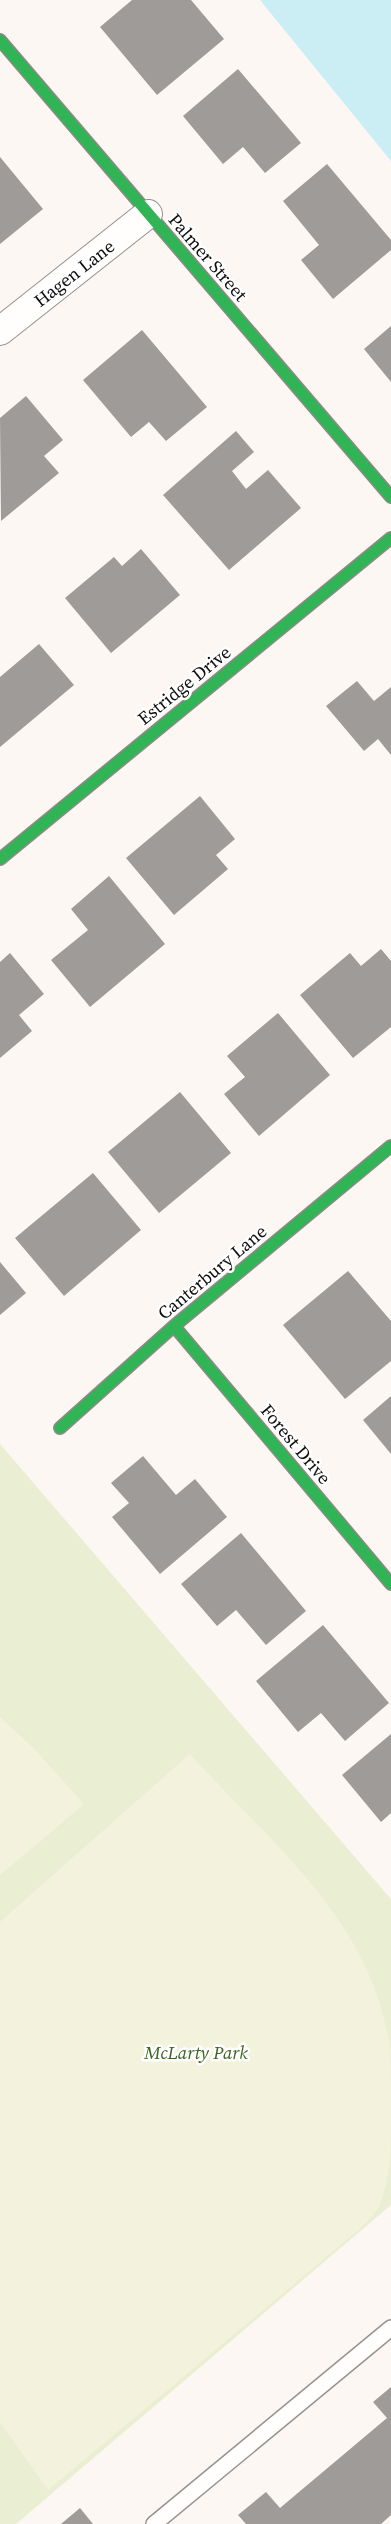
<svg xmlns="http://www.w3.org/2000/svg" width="391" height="2524" viewBox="0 0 391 2524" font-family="'Source Serif 4',serif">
<rect width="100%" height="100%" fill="#fcf7f2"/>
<path fill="#eaefd3" d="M0 1444 391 1899V2205L16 2524H0Z"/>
<path fill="#f3f3dd" d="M0 1717 34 1749 84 1804 0 1875Z
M190 1754C272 1845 372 1920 390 2049 391 2071 391 2093 391 2114 391 2144 391 2184 377 2210 371 2218 363 2225 356 2232L48 2490 0 2422V1922Z"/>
<path fill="#caeef4" d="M260 0H391V161Z"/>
<path fill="#9e9b98" d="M132 0H191L224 39 157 95 100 27Z
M238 69 301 143 265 173 243 147 223 164 183 116Z
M0 157 43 209 0 244Z
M327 164 391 240V250L333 299 301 260 319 245 283 201Z
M391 326V382L364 349Z
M142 330 207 407 166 441 149 422 131 437 83 380Z
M26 396 63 440 44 456 59 473 1 521 0 418Z
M236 431 254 452 232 471 246 489 268 470 301 508 229 570 163 495Z
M141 549 180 595 111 653 65 598 114 557 122 566Z
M39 644 74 685 0 747V677Z
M357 681 374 701 391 687V755L378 739 364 751 326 706Z
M200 796 235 839 216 855 228 869 174 915 126 858Z
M109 876 165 944 90 1007 51 960 88 930 71 909Z
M381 949 391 961V1027L353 1058 300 995 350 953 361 966Z
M10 953 44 994 19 1015 32 1031 0 1058V962Z
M278 1013 330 1075 259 1136 224 1094 245 1077 227 1056Z
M180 1092 231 1153 159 1213 108 1152Z
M93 1173 141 1230 64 1296 15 1238Z
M0 1262 26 1293 0 1315Z
M348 1271 391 1321V1361L345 1399 283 1325Z
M391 1396V1454L363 1420Z
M143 1456 176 1495 195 1479 227 1517 160 1574 112 1517 129 1503 111 1483Z
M241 1533 306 1611 266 1645 236 1610 217 1626 181 1584Z
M323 1625 389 1703 345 1741 321 1713 298 1732 256 1681Z
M391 1734V1813L381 1822 342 1775Z
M391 2387V2515L381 2524H246L238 2515 266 2492 280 2508 387 2418 373 2402Z
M80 2508 93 2524H61Z"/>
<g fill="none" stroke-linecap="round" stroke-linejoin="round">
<defs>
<path id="lane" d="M154 2524 391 2328"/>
<path id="street" d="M0 331 148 214"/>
<path id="fast" d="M0 40 391 497
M0 859 391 538
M174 1326 391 1584
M60 1428 174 1326 391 1146"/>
</defs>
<use href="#lane" stroke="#959391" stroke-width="18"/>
<use href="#street" stroke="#959391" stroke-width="30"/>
<use href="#fast" stroke="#8c8a87" stroke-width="14"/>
<use href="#lane" stroke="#fffefd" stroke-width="15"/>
<use href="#street" stroke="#fffefd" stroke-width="28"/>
<use href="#fast" stroke="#30b455" stroke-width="11"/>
</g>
<g text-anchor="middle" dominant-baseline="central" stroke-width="5" stroke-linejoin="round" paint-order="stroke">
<g font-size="18" fill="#0e0e0e" stroke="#fff">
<text transform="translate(208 257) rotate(49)">Palmer Street</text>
<text transform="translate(74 273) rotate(-38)">Hagen Lane</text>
<text transform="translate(184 685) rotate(-39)">Estridge Drive</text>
<text transform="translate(212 1272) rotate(-40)">Canterbury Lane</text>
<text transform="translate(296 1444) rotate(50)">Forest Drive</text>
</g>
<g font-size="18" font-style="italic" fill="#3c641f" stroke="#fff">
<text x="196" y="2052">McLarty Park</text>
</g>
</g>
</svg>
